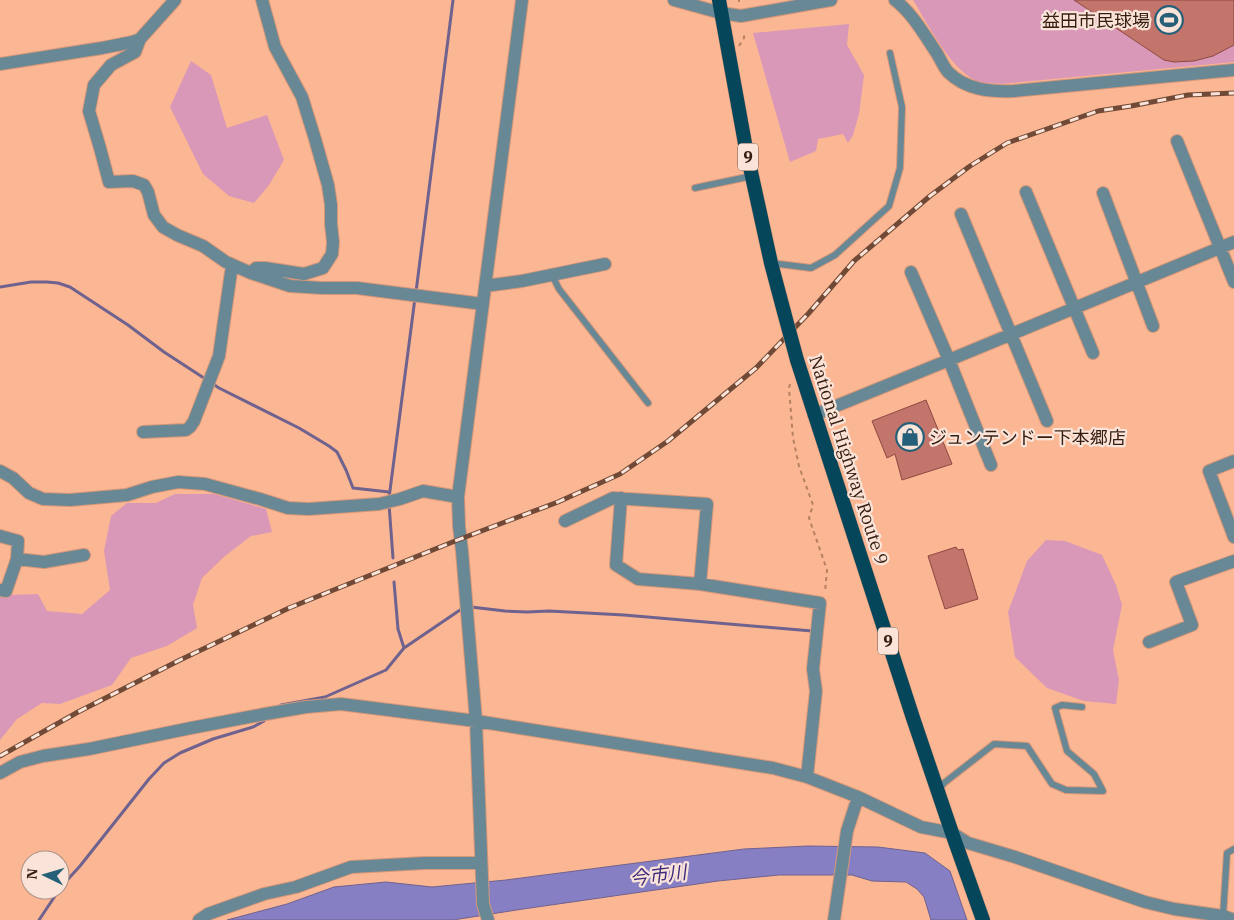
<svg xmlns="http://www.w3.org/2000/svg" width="1234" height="920" viewBox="0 0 1234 920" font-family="'IBM Plex Serif','Noto Sans JP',serif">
<rect width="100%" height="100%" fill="#fbb693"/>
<path fill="#d998b8" d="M913 0H1234V62L1001 84C995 83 987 84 981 83 952 73 929 26 913 0Z
M849 24 847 45 864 75 859 114 853 135 848 143 843 134 818 139 816 151 790 162 753 33Z
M191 61 211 75 227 128 267 115 284 160 269 185 254 203 229 196 203 174 170 107Z
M175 494H214L266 509 272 532 251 536 225 556 202 578 193 605 197 628 167 646 131 658 112 685 60 704 42 703 17 719 0 740V594L8 595 38 594 47 611 82 614 110 590 104 551 111 516 127 503H156Z
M1046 540 1065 541 1102 555 1116 585 1122 605 1113 650 1119 680 1116 704 1084 701 1047 688 1015 657 1008 612 1027 561Z"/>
<path fill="#877fc4" stroke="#6f628e" d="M808 846 878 847 925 853 950 871 967 920H931L924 897 917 889 906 882 872 881 852 875H779L718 881 523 909 453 920H227L287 904 334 887 386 882 432 887 506 880 744 849Z"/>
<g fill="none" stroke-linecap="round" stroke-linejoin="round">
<path stroke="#6f628e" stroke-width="3" d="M0 287 31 282H47L58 283 70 287 128 325 164 352 207 380
M416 292 453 0
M213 384 219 388 299 428 329 446 337 452 346 470 353 488 389 492
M389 498 415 298
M389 504 393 558
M394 582 398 629 404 648
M469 607H471L505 611 527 612 549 611 624 615 812 631
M281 705 325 697 386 670 404 648 460 610 463 609
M60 888 80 866 149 779 164 763 180 753 213 739 253 727 264 721 265 718
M39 920 59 890"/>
</g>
<path fill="#c4756b" stroke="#8c4941" d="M1074 0H1234V45L1213 56 1194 61 1174 62 1164 60Z
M926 400 952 464 902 480 895 454 887 458 872 421Z
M956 547 958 550 963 549 978 599 945 609 928 556Z"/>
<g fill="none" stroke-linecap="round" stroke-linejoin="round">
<defs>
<path id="service" d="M695 188 752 176
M771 263 811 268 835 255 889 206 900 168 902 107 890 53
M552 275 559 289 648 403
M938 791 944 783 994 744 1027 746 1052 784 1066 790 1103 791 1094 774 1067 751 1055 708 1062 705 1082 707
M1223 916 1227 853 1234 849"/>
<path id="minor" d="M175 0 140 39 135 52 111 65 94 85 89 111 100 148 109 182 133 181 144 185 148 192 154 215 163 227 177 235 203 246 226 262 251 273 290 286 322 288H357L483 304
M674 0 721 13
M0 64 102 48 132 42 140 39
M1177 141 1234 282
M1026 192 1093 353
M1103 193 1153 326
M961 214 1047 421
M911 272 949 360 991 465
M251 273 256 268H265L304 274 323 268 332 254 333 242 331 224V205L328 185 315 139 302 97 275 47 262 0
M485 286 522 281 605 264
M814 415 949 360 1234 242
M143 432 186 430 190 427 194 421 219 356 232 265
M1234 461 1209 471 1234 537
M0 471 13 478 29 493 43 499 70 500 127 495 152 487 178 482 205 484 260 499 288 508 309 509 379 504 400 499 423 491 458 497
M621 498 616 565 638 579 700 584 820 603 813 669 816 691 807 777
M565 521 613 498 707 504 700 584
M0 536 18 541 17 559 44 562 84 555
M0 590 6 591 17 559
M1149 642 1192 625 1176 582 1234 561
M0 773 20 762 43 756 89 749 191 728 265 714 306 707 341 704 476 721 773 768 807 777 858 797 921 827 952 833 968 843 1015 857 1145 902 1174 909 1223 916 1234 920
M199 920 208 914 264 894 296 887 351 867 425 863H481
M488 920 483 904 476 721 462 551 459 526 458 497 522 0
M834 920 847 831 858 797"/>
<path id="tertiary" d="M895 0C912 13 924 34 936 52 940 58 943 66 948 72 966 90 991 92 1014 91L1234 70
M721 13 741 16 831 0"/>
<path id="trunk" d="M719 0 746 149 771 263 784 312
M797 360 913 718 952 833 983 920"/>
</defs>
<use href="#service" stroke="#d49779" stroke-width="8"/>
<use href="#minor" stroke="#d49779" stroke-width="14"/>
<use href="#tertiary" stroke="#d49779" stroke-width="14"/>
<use href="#trunk" stroke="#d49779" stroke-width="15"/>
<path stroke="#b58064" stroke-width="2" stroke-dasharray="4 4" stroke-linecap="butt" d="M739 0V2
M739 46 744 38V32
M790 384 789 388 793 438 799 466 813 505 809 518 827 570 825 592"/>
<use href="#service" stroke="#688896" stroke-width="6"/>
<use href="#minor" stroke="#688896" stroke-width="12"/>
<use href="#tertiary" stroke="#688896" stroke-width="12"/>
<use href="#trunk" stroke="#06465b" stroke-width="14"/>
<defs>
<path id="rail" d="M0 756 78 712 180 660 289 608 455 541 558 502 620 474 668 441 756 368 808 314 854 261 930 196 970 166 1007 143 1098 111 1131 106 1188 95 1234 93"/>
</defs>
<use href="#rail" stroke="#704a36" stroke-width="5"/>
<use href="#rail" stroke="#fae4d9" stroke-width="3" stroke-dasharray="9" stroke-linecap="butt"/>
<defs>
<path id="trunk-bridge" d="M784 312 797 360"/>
</defs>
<use href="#trunk-bridge" stroke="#d49779" stroke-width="15" stroke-linecap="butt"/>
<use href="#trunk-bridge" stroke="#06465b" stroke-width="14"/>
</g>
<defs>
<symbol id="stadium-ring" viewBox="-11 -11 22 22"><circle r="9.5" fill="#fae4d9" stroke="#256078" stroke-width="1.5"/><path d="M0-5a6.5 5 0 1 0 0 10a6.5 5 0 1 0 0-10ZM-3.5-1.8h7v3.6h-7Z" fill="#256078"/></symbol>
<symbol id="shop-ring" viewBox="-11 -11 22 22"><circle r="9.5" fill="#fae4d9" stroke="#256078" stroke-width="1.5"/><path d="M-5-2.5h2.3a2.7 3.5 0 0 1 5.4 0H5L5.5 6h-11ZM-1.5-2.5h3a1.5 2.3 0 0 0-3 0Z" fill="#256078"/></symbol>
</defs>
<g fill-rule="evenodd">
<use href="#stadium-ring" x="1153" y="4" width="32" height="32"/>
<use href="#shop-ring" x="894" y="421" width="32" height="32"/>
</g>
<g text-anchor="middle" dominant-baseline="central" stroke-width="4.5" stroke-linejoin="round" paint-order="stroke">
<g fill="#fae4d9" stroke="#71594c" stroke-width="1">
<rect x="738" y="143.5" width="20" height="27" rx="4"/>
<rect x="878" y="627.5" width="20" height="27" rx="4"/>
</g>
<g font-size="16" font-weight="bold" fill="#361d0f">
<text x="748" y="157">9</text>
<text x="888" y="641">9</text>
</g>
<g font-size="18" fill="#361d0f" stroke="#fae4d9" text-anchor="end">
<text x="1150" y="20">益田市民球場</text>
<text x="929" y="437" text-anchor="start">ジュンテンドー下本郷店</text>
</g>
<g font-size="18" fill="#361d0f" stroke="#fae4d9">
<text transform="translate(849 460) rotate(72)">National Highway Route 9</text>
</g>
<g font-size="19" font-style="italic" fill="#3c2a7c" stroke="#fae4d9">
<text transform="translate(658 875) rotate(-7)">今市川</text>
</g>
</g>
<g transform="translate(45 875) rotate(275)"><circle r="24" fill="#fae4d9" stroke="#ac9488"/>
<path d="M0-4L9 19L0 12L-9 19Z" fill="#256078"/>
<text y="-8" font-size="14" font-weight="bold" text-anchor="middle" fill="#361d0f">N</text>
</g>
</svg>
